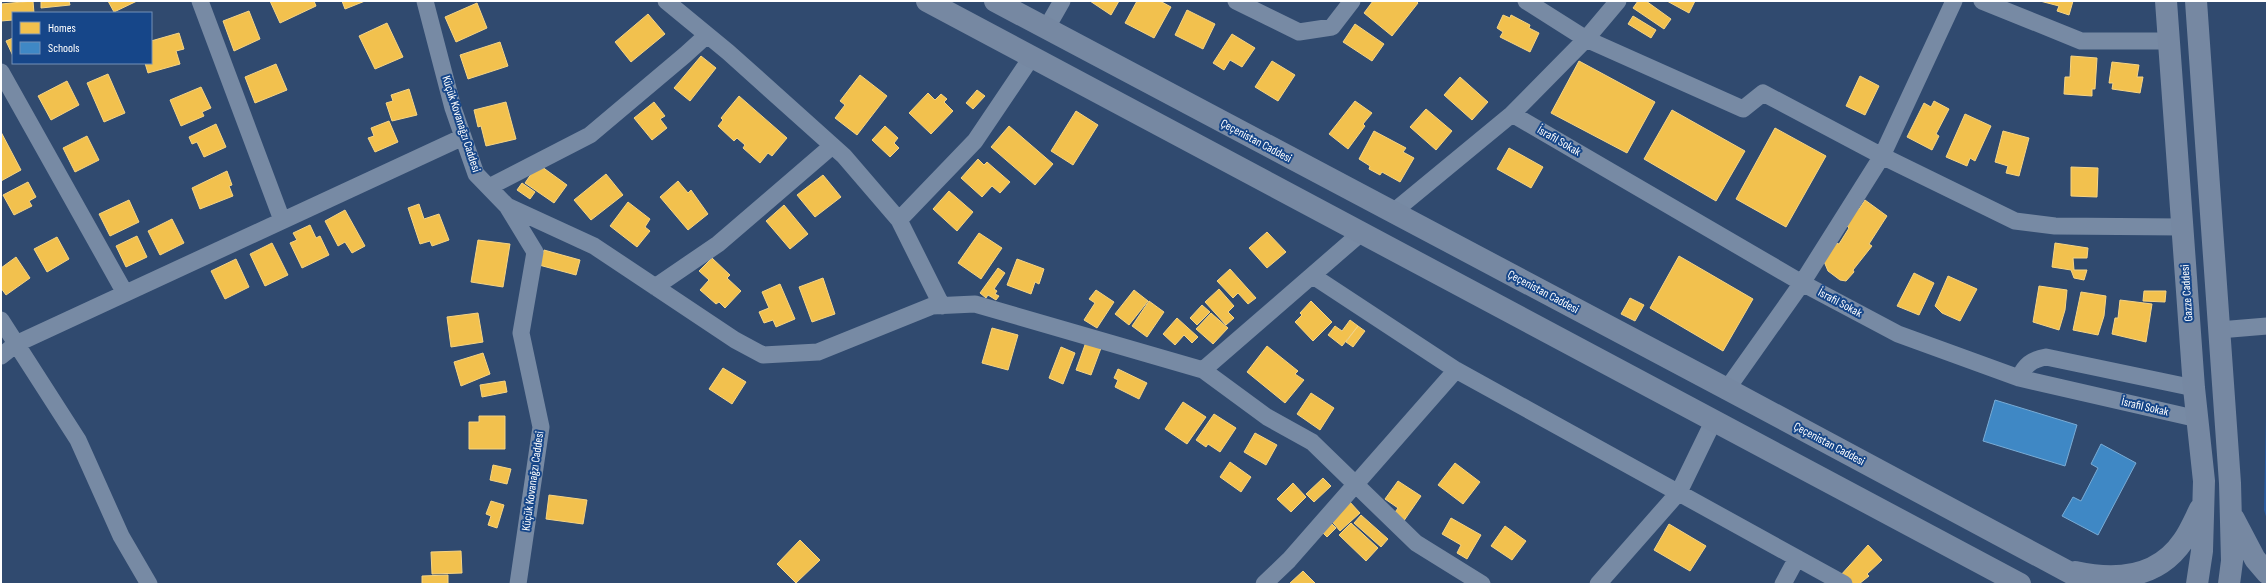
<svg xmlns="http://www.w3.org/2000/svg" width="2268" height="585" viewBox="0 0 2268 585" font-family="'Sofia Sans Condensed',sans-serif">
<rect width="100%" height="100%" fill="#304a6f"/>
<path fill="#295ca0" d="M2267 367V520L2264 510Z"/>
<path fill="#f2c14e" stroke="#f6d483" d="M33 1 34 13H13V20L1 21V4Z
M41 1H69L70 5 41 8Z
M108 1H137L114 12Z
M270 1H314L316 6 280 23Z
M342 1H365L345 9Z
M1090 1H1119L1111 15Z
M1137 1H1160L1171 7 1154 38 1125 23Z
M1373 1H1416L1418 3 1392 36 1364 13Z
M1638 1H1646L1671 19 1664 29 1633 8Z
M1667 1H1695L1689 13Z
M2040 1H2073L2069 15 2057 11 2059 6Z
M477 3 487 28 456 42 445 17Z
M1187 10 1215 24 1203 49 1175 35Z
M249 11 260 39 234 51 223 21Z
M648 14 665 34 631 62 615 42Z
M1503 15 1510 18 1511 15 1530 25 1529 28 1539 33 1530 52 1500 37 1503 32 1497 28Z
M1633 16 1656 30 1651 38 1628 24Z
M387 23 403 57 375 69 359 36Z
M1355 24 1384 44 1372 61 1343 42Z
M179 33 184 49 176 51 180 64 148 73 145 63H151V41Z
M1232 34 1255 48 1242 67 1230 60 1224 70 1213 63Z
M13 38V56L6 41Z
M500 42 508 66 468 79 460 55Z
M701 56 716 68 690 101 674 88Z
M2071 56 2097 58 2095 89H2092V96L2064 94 2065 77H2070Z
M1272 61 1295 75 1278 101 1255 87Z
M1579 61 1655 102 1627 153 1551 113Z
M2112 62 2139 65 2137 77H2143L2140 93 2112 89 2113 83H2109Z
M276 64 287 90 255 103 245 77Z
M108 74 125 113 104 122 87 83Z
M860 75 887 96 857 135 835 118 845 105 840 101Z
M1860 76 1879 86 1865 115 1846 106Z
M1460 77 1488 102 1472 120 1444 95Z
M67 81 79 105 51 120 38 96Z
M201 87 211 108 202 112 204 116 181 126 170 100Z
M409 89 417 115 392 121 386 103 393 101 391 95Z
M977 90 985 96 973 109 966 103Z
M928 93 935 100 941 94 947 99 944 102 953 111 931 134 909 113Z
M739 96 787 138 772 156 768 153 760 163 743 148 745 145 737 138 734 141 718 126 723 120 721 118Z
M1355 101 1372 113 1363 124 1365 126 1348 149 1329 134Z
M1934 101 1949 109 1936 134 1939 136 1932 150 1907 137 1924 103 1931 107Z
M506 102 516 139 486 146 481 126 478 127 474 110Z
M654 102 665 116 660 119 667 128 652 140 634 118Z
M1426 109 1452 131 1436 150 1410 127Z
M1672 110 1745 151 1716 201 1644 159Z
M1076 111 1098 125 1073 165 1051 151Z
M1965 114 1991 126 1975 161 1970 158 1967 166 1946 157Z
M389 121 398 142 375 152 368 138 374 136 371 128Z
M216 124 226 147 204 157 197 142 192 144 189 137Z
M885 126 898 138 894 143 899 148 890 157 872 140Z
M1009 126 1053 164 1035 185 991 147Z
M1775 128 1826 156 1786 227 1736 199Z
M1374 131 1406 148 1403 152 1414 158 1400 182 1382 172 1380 175 1369 169 1370 166 1359 159Z
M2003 131 2029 138 2019 176 2006 173 2008 166 1995 162Z
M1 132 21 170 1 181Z
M87 136 99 160 75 172 63 148Z
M1509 148 1543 167 1531 188 1497 169Z
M978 159 984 165 987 162 1010 182 1000 193 992 186 982 197 961 178Z
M538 164 567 185 554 203 525 183Z
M2071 167 2098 168 2097 197 2071 196Z
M227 171 232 185 229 186 233 196 200 209 192 188Z
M606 174 623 195 591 220 574 200Z
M823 175 841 197 815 217 797 195Z
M678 181 688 193 691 190 708 214 688 230 660 197Z
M28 182 36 197 29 201 32 206 14 215 3 195Z
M522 183 535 192 530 199 517 190Z
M949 191 973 212 957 231 933 209Z
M129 200 139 222 110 236 99 214Z
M1865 200 1887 216 1869 244 1872 246 1853 270 1854 272 1846 281 1840 280 1828 271 1823 259 1832 242 1839 244 1849 228 1846 225 1856 207 1859 209Z
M628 202 650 219 645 227 650 231 637 247 610 226Z
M419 204 424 219 439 214 449 240 432 246 430 241 420 244 408 208Z
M784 205 808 234 790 249 766 221Z
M345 210 365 246 352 253 345 242 338 246 325 221Z
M172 219 184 243 160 255 148 231Z
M310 225 316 238 320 236 329 255 302 268 290 243 297 240 293 233Z
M1267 232 1286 252 1267 268 1249 248Z
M979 233 1002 248 981 279 958 263Z
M137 236 147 257 126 267 116 246Z
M57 237 69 259 47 272 34 249Z
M478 240 510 244 503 287 471 282Z
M272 243 288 275 265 286 250 254Z
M2055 243 2088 248 2087 258H2073L2074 270H2087L2084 280 2074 278 2071 270 2052 267Z
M544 250 580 260 576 275 539 265Z
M1679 256 1753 299 1723 351 1650 308Z
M16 257 30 278 6 295 1 288V268Z
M712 258 730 275 727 278 741 291 725 308 719 302 716 304 700 290 709 280 699 271Z
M236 259 249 287 225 299 211 271Z
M1017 259 1044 269 1039 284 1035 282 1031 294 1007 285Z
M998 268 1005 273 994 289 997 291 995 294 999 296 996 300 988 295 986 298 980 293Z
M1230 269 1256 298 1248 304 1238 293 1233 298 1217 281Z
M1914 273 1934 283 1919 315 1897 306Z
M1948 276 1977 289 1960 321 1942 313 1935 306Z
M823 278 835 314 812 322 799 287Z
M780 284 795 319 776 327 773 320 764 323 759 312 769 308 762 292Z
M2039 286 2067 290 2065 310 2059 330 2033 322Z
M1219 289 1234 306 1228 312 1234 318 1226 325 1205 302Z
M1096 290 1114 302 1097 328 1084 320 1095 303 1089 299Z
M1134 290 1148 301 1129 325 1115 314Z
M2144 291H2166L2165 302 2143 301Z
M2081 292 2106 296 2104 316 2098 335 2073 330Z
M1630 298 1644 305 1635 321 1621 314Z
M2120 300 2152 304 2146 342 2112 334 2115 318H2118Z
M1149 301 1164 312 1147 337 1132 326Z
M1311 301 1332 322 1313 341 1295 322 1302 315 1300 313Z
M1202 305 1210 312 1197 325 1190 318Z
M478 313 483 342 451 347 447 317Z
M1211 313 1228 328 1213 344 1196 329Z
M1177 318 1198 337 1192 343 1184 335 1175 345 1163 334Z
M1350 320 1358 326 1342 346 1328 335 1335 326 1342 331Z
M1358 326 1365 331 1353 347 1346 342Z
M992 328 1018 335 1008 370 982 363Z
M1086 342 1101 348 1091 375 1076 370Z
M1267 346 1298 371 1295 374 1304 380 1285 403 1247 372Z
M1061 347 1075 353 1063 384 1049 378Z
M483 353 490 374 461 386 454 362Z
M723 368 746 382 732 404 709 389Z
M1118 369 1147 383 1139 399 1115 387 1118 380 1114 378Z
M505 381 507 392 482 397 480 385Z
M1311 393 1334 408 1320 430 1297 414Z
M1183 402 1206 417 1187 444 1165 429Z
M1214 414 1236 428 1220 452 1208 444 1206 447 1196 440Z
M479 416H505V449H469V422H479Z
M1255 433 1277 445 1266 465 1244 452Z
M1230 462 1251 477 1241 492 1220 477Z
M1455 463 1480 482 1463 504 1438 485Z
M493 465 511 469 507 484 490 480Z
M1323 478 1331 486 1314 502 1306 494Z
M1398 481 1421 496 1401 525 1391 518 1398 508 1385 499Z
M1293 483 1306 497 1291 512 1277 499Z
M549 495 587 500 583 524 546 519Z
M491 501 504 505 497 528 488 525 491 516 486 514Z
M1349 501 1360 513 1340 531 1329 518Z
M1361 515 1388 539 1381 547 1354 523Z
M1451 518 1481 535 1467 559 1457 553 1461 545 1442 534Z
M1328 520 1336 528 1327 537 1319 529Z
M1351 523 1378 548 1366 561 1339 535Z
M1669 524 1706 546 1690 571 1654 550Z
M1505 526 1526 541 1512 560 1491 546Z
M800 540 820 560 796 583 777 564Z
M1868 545 1882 560 1867 574 1869 576 1859 584H1853L1840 576Z
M461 551 462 573 432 574 431 552Z
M1303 571 1316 584H1289Z
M448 575V584H422V576Z"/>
<path fill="#3f88c5" stroke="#79acd6" d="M1995 400 2077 425 2065 466 1983 441Z
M2101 444 2136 463 2098 535 2062 516 2073 497 2081 501 2098 468 2091 464Z"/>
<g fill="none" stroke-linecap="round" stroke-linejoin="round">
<path stroke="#778aa4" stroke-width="17" d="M200 1 282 220
M425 1 453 108 476 174 507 206 535 252 521 333 541 427 518 584
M666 1 728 52 844 156 899 220 942 306
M1236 1 1299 32 1332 27 1352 1
M1526 1 1586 39 1743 109 1763 93 1882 156 2015 221 2055 226 2182 227
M1982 1 2081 41H2169
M1046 29 1062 1
M1 72 125 293
M1512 114 1802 283 1898 334 2019 378 2198 419
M489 187 590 135 685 55 707 35
M507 206 594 246 735 340 763 355 818 352 932 306 975 304 1203 370 1267 417 1312 442 1416 543 1482 584
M1392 213 1512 114 1586 39 1618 1
M899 220 975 141 1031 58
M1313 276 1456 370 1844 584
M655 287 718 244 832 146
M1 320 78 440 121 536 149 584
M2219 330 2267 326
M1 356 16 344 463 137
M1203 370 1361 233
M2019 378C2025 365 2031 360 2046 357L2194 388
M1727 389 1802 283 1882 156 1954 1
M1264 584 1289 560 1456 370
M1598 584 1679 492 1714 420
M1783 584 1797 558"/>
<path stroke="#7688a2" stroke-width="22" d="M927 1 2020 584
M995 1 1727 389 2091 584
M2166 1 2194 388 2204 481 2202 551 2197 584
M2196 1 2230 483 2232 561 2229 584
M2234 519 2255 559 2267 573
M2075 572C2115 581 2157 579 2183 541 2190 531 2195 519 2200 509"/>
</g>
<g text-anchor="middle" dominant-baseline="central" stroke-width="4" stroke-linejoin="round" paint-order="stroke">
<g font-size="12" fill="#fff" stroke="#164689">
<text transform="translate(461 124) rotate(72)">Küçük Kovanağzı Caddesi</text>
<text transform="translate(1256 141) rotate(28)">Çeçenistan Caddesi</text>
<text transform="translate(1559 141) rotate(30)">İsrafil Sokak</text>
<text transform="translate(1543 292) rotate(28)">Çeçenistan Caddesi</text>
<text transform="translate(2187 293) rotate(-94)">Gazze Caddesi</text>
<text transform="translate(1840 303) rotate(28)">İsrafil Sokak</text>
<text transform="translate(2145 407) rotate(13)">İsrafil Sokak</text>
<text transform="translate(1829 444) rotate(28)">Çeçenistan Caddesi</text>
<text transform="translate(533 481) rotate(-82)">Küçük Kovanağzı Caddesi</text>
</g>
</g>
<rect width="2268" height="585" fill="none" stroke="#ffffff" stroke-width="4"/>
<rect x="12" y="12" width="140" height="52" fill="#164689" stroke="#7390b8"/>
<rect x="20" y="22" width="20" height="12" fill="#f2c14e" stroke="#7390b8"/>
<text x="48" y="32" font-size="12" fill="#ffffff">Homes</text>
<rect x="20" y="42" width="20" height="12" fill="#3f88c5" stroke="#7390b8"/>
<text x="48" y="52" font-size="12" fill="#ffffff">Schools</text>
</svg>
